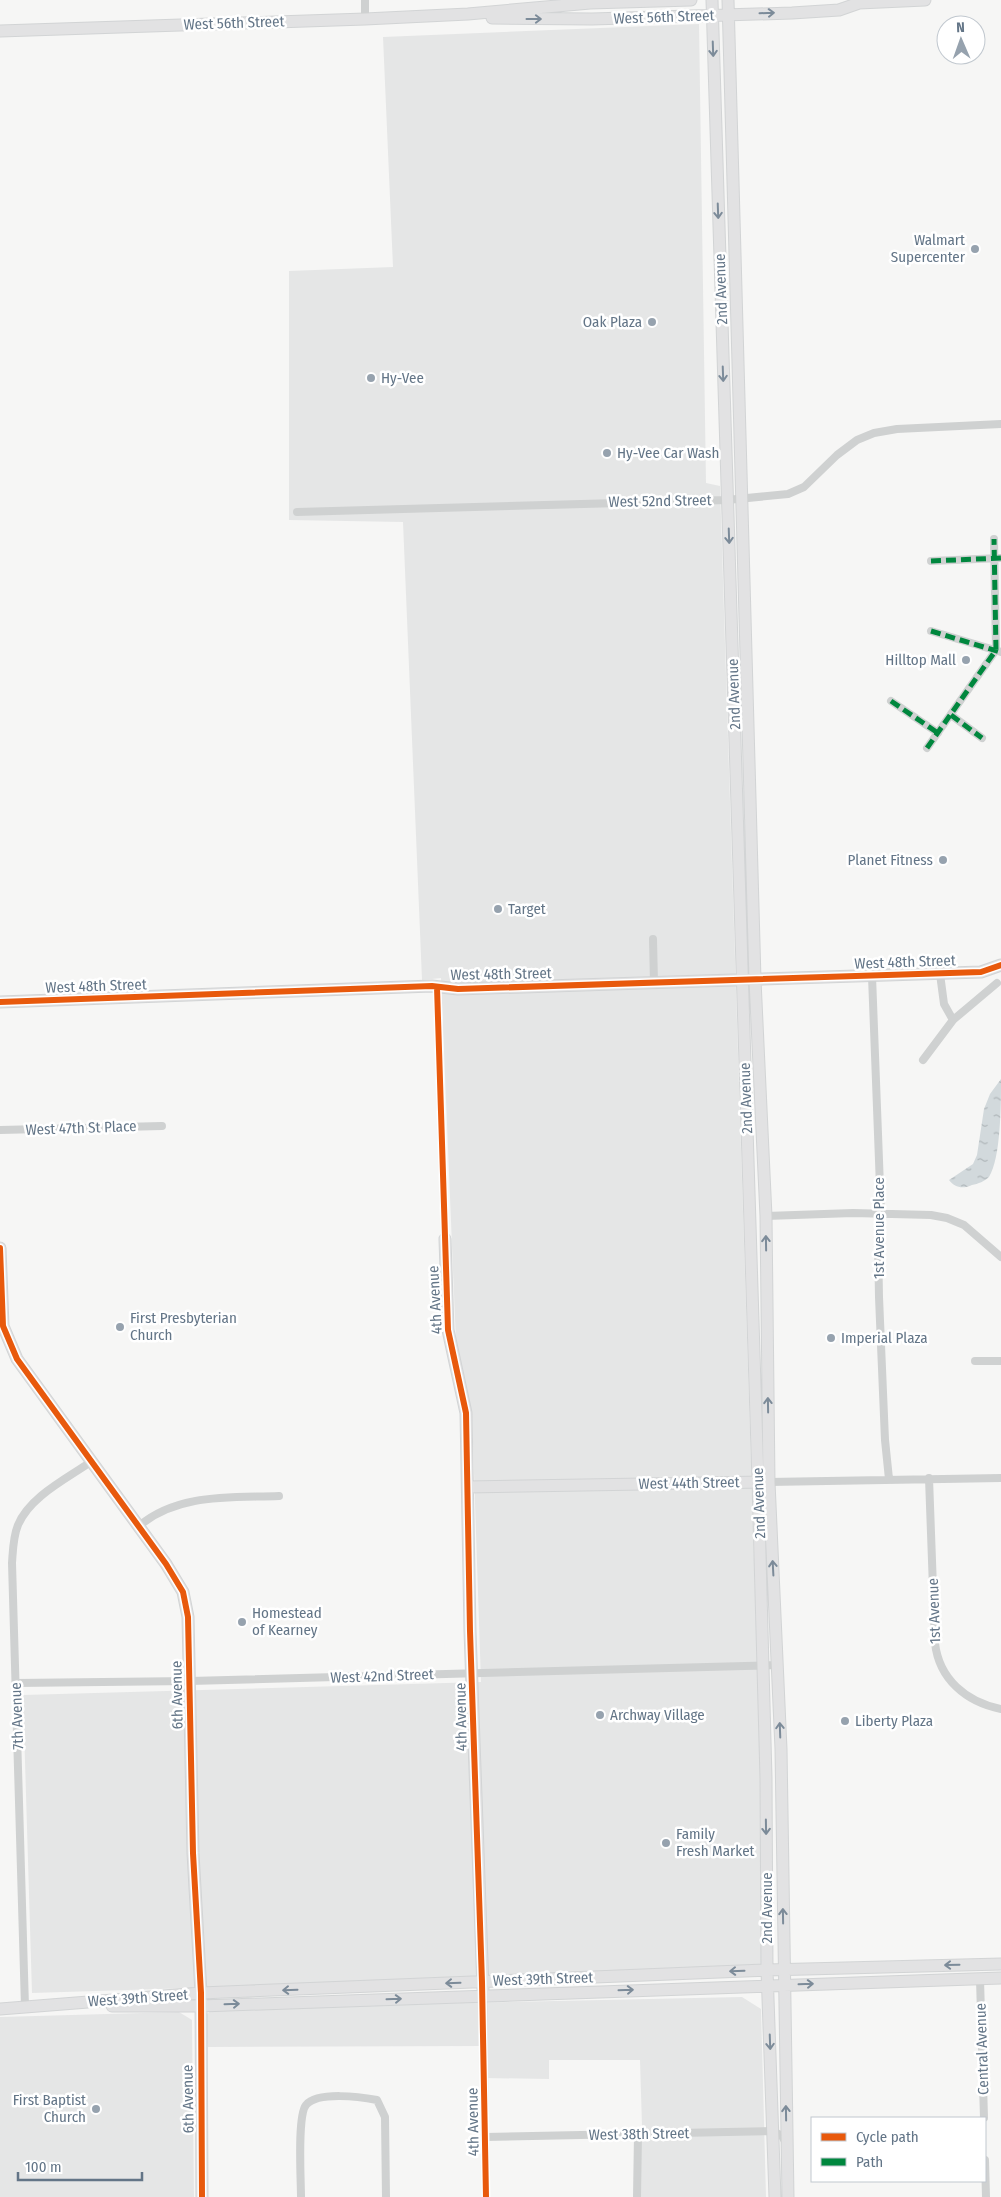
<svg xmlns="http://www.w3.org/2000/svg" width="1001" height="2197" viewBox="0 0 1001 2197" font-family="'Fira Sans Condensed',sans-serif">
<defs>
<pattern id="water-ripples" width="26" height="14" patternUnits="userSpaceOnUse" patternTransform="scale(1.25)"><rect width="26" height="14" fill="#d2d9dc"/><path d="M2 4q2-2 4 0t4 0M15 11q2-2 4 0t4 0" fill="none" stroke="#aeb5b8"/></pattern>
</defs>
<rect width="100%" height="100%" fill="#f6f6f5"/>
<path fill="#e5e6e6" d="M699 24 706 483 720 486 767 1970 32 1993 23 1695 481 1682 472 1413 456 1343 441 978 422 980 403 522 289 520V271L393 267 383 37Z
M742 1997 761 2009 766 2197H639L638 2135 642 2126 640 2060H549V2079L484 2078 483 2046 208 2047 205 2017 210 2011 413 2004Z
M179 2012 192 2020 194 2197H0V2017Z"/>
<path fill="url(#water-ripples)" d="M1001 1079C1001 1104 1001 1158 989 1177 985 1181 978 1184 972 1185 963 1189 955 1188 949 1180L973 1164 977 1155 984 1109 990 1094Z"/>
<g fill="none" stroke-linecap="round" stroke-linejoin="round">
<defs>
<path id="secondary" d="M712 0 758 1482 766 1778 767 1970 775 2197
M728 0 755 980 766 1216 769 1482 781 1749 788 2197
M492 18 592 19 792 13 839 10 859 3 925 0
M0 31 365 19 468 14 590 3 691 0
M0 1002 432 986 458 989 981 972 1001 965
M445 1239 448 1330 466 1413 470 1631 483 1989
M0 1248 3 1326 17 1359 166 1564 183 1592 188 1617 193 1853 201 1993 202 2197
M468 1487 764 1482
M112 2006H201L1001 1978
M0 2009 201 1993 767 1970 1001 1964"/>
</defs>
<use href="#secondary" stroke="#d2d4d5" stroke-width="13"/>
<path stroke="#cfd1d1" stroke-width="8" d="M365 0V19
M297 512 727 500 788 494 804 487 837 455 857 440 874 433 897 429 1001 424
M931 561 1001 558
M931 631 1001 652
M891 701 938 733
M951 715 982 738
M927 748 996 650 994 539
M653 939 654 983
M940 974 944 1004 953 1020
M872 976 881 1213 878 1239 879 1297 885 1440 889 1479
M437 987 445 1239
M923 1060 953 1020 997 983
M0 1130 162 1126
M766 1216 853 1213 931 1215 947 1218 964 1225 1001 1257
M975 1361H1001
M929 1478 935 1643C939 1679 966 1702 1001 1709
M769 1482 1001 1478
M139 1526C178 1493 231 1498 279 1496
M16 1683 190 1681 778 1665
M980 1979 984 2118
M483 1996 486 2197
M25 2007 12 1563C13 1550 13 1537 18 1525 30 1496 68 1478 92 1461
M485 2137 773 2131 782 2136 786 2143
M985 2160 986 2197
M301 2197C301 2180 297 2116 306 2105 318 2091 361 2097 377 2100L385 2117 386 2197
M637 2197 638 2135"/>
<use href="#secondary" stroke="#e2e2e3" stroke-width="11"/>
<path stroke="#00873e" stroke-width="5" stroke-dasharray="10 5" stroke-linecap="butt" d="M931 561 1001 558
M931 631 1000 652
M891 701 938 733
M951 715 982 738
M927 748 996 650 994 539"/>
<defs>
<path id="cycleway" d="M437 987 448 1330 466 1413 470 1631 482 1982 486 2197
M0 1002 432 986 458 989 981 972 1001 965
M0 1248 3 1326 17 1359 166 1564 183 1592 188 1617 193 1853 201 1993 202 2197"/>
</defs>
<use href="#cycleway" stroke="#fff" stroke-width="9"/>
<use href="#cycleway" stroke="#e8590c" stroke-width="6"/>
</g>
<defs><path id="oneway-shaft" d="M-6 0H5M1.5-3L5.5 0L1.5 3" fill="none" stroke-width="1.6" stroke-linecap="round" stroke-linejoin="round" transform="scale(1.25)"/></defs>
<g stroke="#7c8b99">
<use href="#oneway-shaft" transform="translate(767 13) rotate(-2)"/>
<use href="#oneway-shaft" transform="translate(534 19)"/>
<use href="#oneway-shaft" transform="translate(713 49) rotate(88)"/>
<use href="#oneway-shaft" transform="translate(718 211) rotate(88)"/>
<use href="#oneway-shaft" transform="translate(723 374) rotate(88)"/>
<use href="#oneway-shaft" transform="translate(729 536) rotate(88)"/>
<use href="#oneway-shaft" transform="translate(766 1243) rotate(-91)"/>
<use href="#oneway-shaft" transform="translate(768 1405) rotate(-91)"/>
<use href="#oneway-shaft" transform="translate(773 1568) rotate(-93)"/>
<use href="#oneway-shaft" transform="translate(780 1730) rotate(-92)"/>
<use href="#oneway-shaft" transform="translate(766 1827) rotate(89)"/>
<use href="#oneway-shaft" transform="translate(783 1916) rotate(-91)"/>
<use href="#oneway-shaft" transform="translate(952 1965) rotate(179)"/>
<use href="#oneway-shaft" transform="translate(737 1971) rotate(178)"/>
<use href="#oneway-shaft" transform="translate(453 1983) rotate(178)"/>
<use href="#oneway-shaft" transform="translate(806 1984) rotate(-2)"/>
<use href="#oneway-shaft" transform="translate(290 1990) rotate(178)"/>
<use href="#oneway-shaft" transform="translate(626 1990) rotate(-2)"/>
<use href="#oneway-shaft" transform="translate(394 1999) rotate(-2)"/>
<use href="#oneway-shaft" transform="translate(232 2004) rotate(-2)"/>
<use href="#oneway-shaft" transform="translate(770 2042) rotate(88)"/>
<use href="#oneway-shaft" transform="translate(786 2113) rotate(-91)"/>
</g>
<g fill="#96a2ae" stroke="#fff" stroke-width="2">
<circle cx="975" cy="249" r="5"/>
<circle cx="652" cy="322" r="5"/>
<circle cx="371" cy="378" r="5"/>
<circle cx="607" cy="453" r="5"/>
<circle cx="966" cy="660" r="5"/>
<circle cx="943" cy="860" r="5"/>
<circle cx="498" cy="909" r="5"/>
<circle cx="120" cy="1327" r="5"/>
<circle cx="831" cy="1338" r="5"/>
<circle cx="242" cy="1622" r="5"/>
<circle cx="600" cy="1715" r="5"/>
<circle cx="845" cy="1721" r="5"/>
<circle cx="666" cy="1843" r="5"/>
<circle cx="96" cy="2109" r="5"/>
</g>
<g text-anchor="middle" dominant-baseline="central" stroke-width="5" stroke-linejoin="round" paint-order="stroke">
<g font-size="15" fill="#637587" stroke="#fff">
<text transform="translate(664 17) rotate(-2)">West 56th Street</text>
<text transform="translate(234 23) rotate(-2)">West 56th Street</text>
<text transform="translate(721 289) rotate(-92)">2nd Avenue</text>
<text transform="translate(660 501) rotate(-1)">West 52nd Street</text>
<text transform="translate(734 694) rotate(-92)">2nd Avenue</text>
<text transform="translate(905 962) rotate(-2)">West 48th Street</text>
<text transform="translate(501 974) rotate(-1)">West 48th Street</text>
<text transform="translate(96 986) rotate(-2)">West 48th Street</text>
<text transform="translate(746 1098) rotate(-92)">2nd Avenue</text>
<text transform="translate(81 1128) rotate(-2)">West 47th St Place</text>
<text transform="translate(879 1228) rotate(-90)">1st Avenue Place</text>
<text transform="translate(435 1300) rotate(-93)">4th Avenue</text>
<text transform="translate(689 1483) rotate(-1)">West 44th Street</text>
<text transform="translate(759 1503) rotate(-92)">2nd Avenue</text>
<text transform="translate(934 1611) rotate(-92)">1st Avenue</text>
<text transform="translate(382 1676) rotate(-2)">West 42nd Street</text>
<text transform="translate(177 1695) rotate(-91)">6th Avenue</text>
<text transform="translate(17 1716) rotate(-92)">7th Avenue</text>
<text transform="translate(461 1717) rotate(-91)">4th Avenue</text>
<text transform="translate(767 1908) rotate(-90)">2nd Avenue</text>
<text transform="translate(543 1979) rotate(-2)">West 39th Street</text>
<text transform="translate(138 1998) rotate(-4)">West 39th Street</text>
<text transform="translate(982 2049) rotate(-92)">Central Avenue</text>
<text transform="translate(188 2099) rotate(-91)">6th Avenue</text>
<text transform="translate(473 2122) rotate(-91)">4th Avenue</text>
<text transform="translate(639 2134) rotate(-1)">West 38th Street</text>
</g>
<g font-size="15" fill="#637587" stroke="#fff" text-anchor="start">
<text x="965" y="240" text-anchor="end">Walmart<tspan x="965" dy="17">Supercenter</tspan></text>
<text x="642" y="322" text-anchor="end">Oak Plaza</text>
<text x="381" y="378">Hy-Vee</text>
<text x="617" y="453">Hy-Vee Car Wash</text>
<text x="956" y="660" text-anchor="end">Hilltop Mall</text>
<text x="933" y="860" text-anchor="end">Planet Fitness</text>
<text x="508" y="909">Target</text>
<text x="130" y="1318">First Presbyterian<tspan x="130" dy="17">Church</tspan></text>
<text x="841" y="1338">Imperial Plaza</text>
<text x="252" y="1613">Homestead<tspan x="252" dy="17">of Kearney</tspan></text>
<text x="610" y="1715">Archway Village</text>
<text x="855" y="1721">Liberty Plaza</text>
<text x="676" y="1834">Family<tspan x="676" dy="17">Fresh Market</tspan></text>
<text x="86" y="2100" text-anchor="end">First Baptist<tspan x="86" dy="17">Church</tspan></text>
</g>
</g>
<rect x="811" y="2117" width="175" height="65" fill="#ffffff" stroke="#c1c8cf"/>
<rect x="821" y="2133" width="25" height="8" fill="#e8590c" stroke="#c1c8cf"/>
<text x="856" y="2142" font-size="15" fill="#637587">Cycle path</text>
<rect x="821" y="2158" width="25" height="8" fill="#00873e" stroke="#c1c8cf"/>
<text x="856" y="2167" font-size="15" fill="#637587">Path</text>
<g transform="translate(961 40) rotate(358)"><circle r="24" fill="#ffffff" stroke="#c1c8cf"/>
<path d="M0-4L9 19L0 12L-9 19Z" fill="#96a2ae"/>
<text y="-8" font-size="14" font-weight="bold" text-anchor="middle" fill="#637587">N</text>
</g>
<path d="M18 2172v8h124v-8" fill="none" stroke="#637587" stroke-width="2.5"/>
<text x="25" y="2172" font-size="15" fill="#637587" stroke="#ffffff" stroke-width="4" paint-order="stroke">100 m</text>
</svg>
